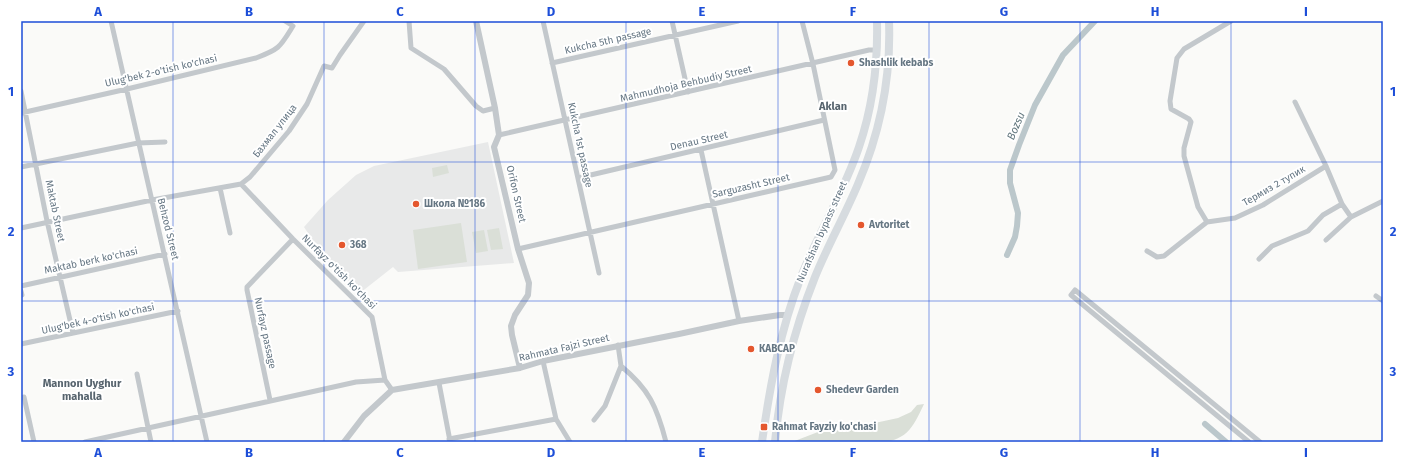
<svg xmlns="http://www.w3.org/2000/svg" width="1404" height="463" viewBox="0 0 1404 463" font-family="'Fira Sans',sans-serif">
<rect width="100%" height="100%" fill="#fafaf8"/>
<path fill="#e8e9e9" d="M488 142 514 263 398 272 393 267 360 293 314 248V242L304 227 328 200 356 175 374 166Z"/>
<path fill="#dadfd7" d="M447 165 449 173 433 177 432 168Z
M461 223 467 262 418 269 413 230Z
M499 228 503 249 491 250 487 230Z
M484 230 488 251 476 253 472 232Z
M924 404C912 430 905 443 873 442 864 442 857 440 848 442H792L818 432 842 430 898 418 911 412 917 405Z"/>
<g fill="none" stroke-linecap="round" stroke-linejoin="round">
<path stroke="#bbc7cb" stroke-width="6" d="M1007 255 1015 237 1017 226 1018 213 1010 183V170L1019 145 1035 105 1063 55 1095 21
M1205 424 1226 442"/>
<path stroke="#c3c8cc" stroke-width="5" d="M111 21 207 442
M409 21 411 48 444 69 476 106 483 111 495 108
M543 21 599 273
M672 21 688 92
M552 63 738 21
M21 91 47 221 73 333
M1295 102 1326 166 1342 204 1351 217
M21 113 127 89 256 58C280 49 280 47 293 26L285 21
M499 135 869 50H877
M701 150 739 321
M21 167 138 143 165 142
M578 178 824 120
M241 184 293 239 372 317 385 380 392 390
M220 188 230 233
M1207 222 1198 207 1184 156V148L1191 122 1189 119 1171 109 1170 101 1177 58 1184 49 1231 21
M21 228 152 200 241 184 250 177 289 131 307 104 324 66 332 68 340 55 364 21
M1326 240 1351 217 1383 201
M518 249 831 177 835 170 813 64 802 21
M1147 251 1157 257 1164 256 1207 222 1235 218 1263 205 1326 166
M1259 259 1272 246 1308 231 1323 215 1342 204
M21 286 165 254
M21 291 22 295
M1376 296 1383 301
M21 344 178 311
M618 345 621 366C649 389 657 407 666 442
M543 361 556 419 570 442
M137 374 151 442
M439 383 450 441
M24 397 34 442
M270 400 247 290V287L293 239
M594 420 605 406 621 366
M449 439 556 419
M85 442 356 382 385 380
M1249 442 1071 295 1075 290 1260 442"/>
<path stroke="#c3c8cc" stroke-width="6" d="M476 21 495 108 499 135 494 147 518 249 529 283 528 295 515 315 511 326 512 335 520 368
M344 442 364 416 392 390 520 368 543 361 679 334 739 321 780 315H788"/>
<path stroke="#d6dbdf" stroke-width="8" d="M762 442C770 386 780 330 801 277 818 233 844 192 859 147 873 106 878 64 877 21
M775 442C780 386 794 330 815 277 828 245 845 215 858 184 880 133 891 76 889 21"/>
</g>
<path fill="none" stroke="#1d4ed8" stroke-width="1" stroke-opacity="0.55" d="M173 21V442M324 21V442M475 21V442M626 21V442M778 21V442M929 21V442M1080 21V442M1231 21V442M21 162H1383M21 301H1383"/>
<g fill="#e4572e" stroke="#fff" stroke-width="1.5">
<circle cx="851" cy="63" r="4"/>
<circle cx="416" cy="204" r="4"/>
<circle cx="861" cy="225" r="4"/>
<circle cx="342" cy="245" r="4"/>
<circle cx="751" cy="349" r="4"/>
<circle cx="818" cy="390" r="4"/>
<rect x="760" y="423" width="8" height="8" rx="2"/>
</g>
<g text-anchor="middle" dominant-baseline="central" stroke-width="4" stroke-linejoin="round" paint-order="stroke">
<g font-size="10" fill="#657683" stroke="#fff">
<text transform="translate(608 41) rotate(-13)">Kukcha 5th passage</text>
<text transform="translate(161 71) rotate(-13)">Ulug'bek 2-o'tish ko'chasi</text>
<text transform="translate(686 84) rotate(-13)">Mahmudhoja Behbudiy Street</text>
<text transform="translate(275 131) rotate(-52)">Бахмал улица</text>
<text transform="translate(699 141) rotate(-13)">Denau Street</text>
<text transform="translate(580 145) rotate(78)">Kukcha 1st passage</text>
<text transform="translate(751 186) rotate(-13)">Sarguzasht Street</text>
<text transform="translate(1274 186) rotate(-30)">Термиз 2 тупик</text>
<text transform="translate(516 194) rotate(77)">Orifon Street</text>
<text transform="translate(55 211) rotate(78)">Maktab Street</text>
<text transform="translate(168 229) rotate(76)">Behzod Street</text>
<text transform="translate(822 232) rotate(-66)">Nurafshan bypass street</text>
<text transform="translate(91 261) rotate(-12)">Maktab berk ko'chasi</text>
<text transform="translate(339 272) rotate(45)">Nurfayz o'tish ko'chasi</text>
<text transform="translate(98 319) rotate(-12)">Ulug'bek 4-o'tish ko'chasi</text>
<text transform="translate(265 333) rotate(78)">Nurfayz passage</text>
<text transform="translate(564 348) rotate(-13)">Rahmata Fajzi Street</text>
</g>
<g font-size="10" font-weight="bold" fill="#657683" stroke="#fff" text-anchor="start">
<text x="859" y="63">Shashlik kebabs</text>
<text x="424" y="204">Школа №186</text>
<text x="869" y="225">Avtoritet</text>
<text x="350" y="245">368</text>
<text x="759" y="349">КАВСАР</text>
<text x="826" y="390">Shedevr Garden</text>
<text x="772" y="427">Rahmat Fayziy ko'chasi</text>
</g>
<g font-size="11" font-weight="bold" fill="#57646e" stroke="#fff">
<text x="833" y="106">Aklan</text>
<text x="82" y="383">Mannon Uyghur<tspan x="82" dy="13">mahalla</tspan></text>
</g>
<g font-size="11" font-style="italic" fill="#60757c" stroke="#fff">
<text transform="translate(1016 126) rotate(-67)">Bozsu</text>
</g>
</g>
<rect width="1404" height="463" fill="none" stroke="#ffffff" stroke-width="44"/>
<rect x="22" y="22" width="1360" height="419" fill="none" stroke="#1d4ed8" stroke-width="1.5"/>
<g font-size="13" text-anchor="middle" font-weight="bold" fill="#1d4ed8">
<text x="98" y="16">A</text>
<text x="249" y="16">B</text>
<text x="400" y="16">C</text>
<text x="551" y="16">D</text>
<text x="702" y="16">E</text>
<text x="853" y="16">F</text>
<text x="1004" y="16">G</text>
<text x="1155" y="16">H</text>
<text x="1306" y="16">I</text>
<text x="11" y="96">1</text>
<text x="1393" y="96">1</text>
<text x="11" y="236">2</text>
<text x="1393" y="236">2</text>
<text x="11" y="376">3</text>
<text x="1393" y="376">3</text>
<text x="98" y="457">A</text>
<text x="249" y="457">B</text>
<text x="400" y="457">C</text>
<text x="551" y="457">D</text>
<text x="702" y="457">E</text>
<text x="853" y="457">F</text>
<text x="1004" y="457">G</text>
<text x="1155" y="457">H</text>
<text x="1306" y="457">I</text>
</g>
</svg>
